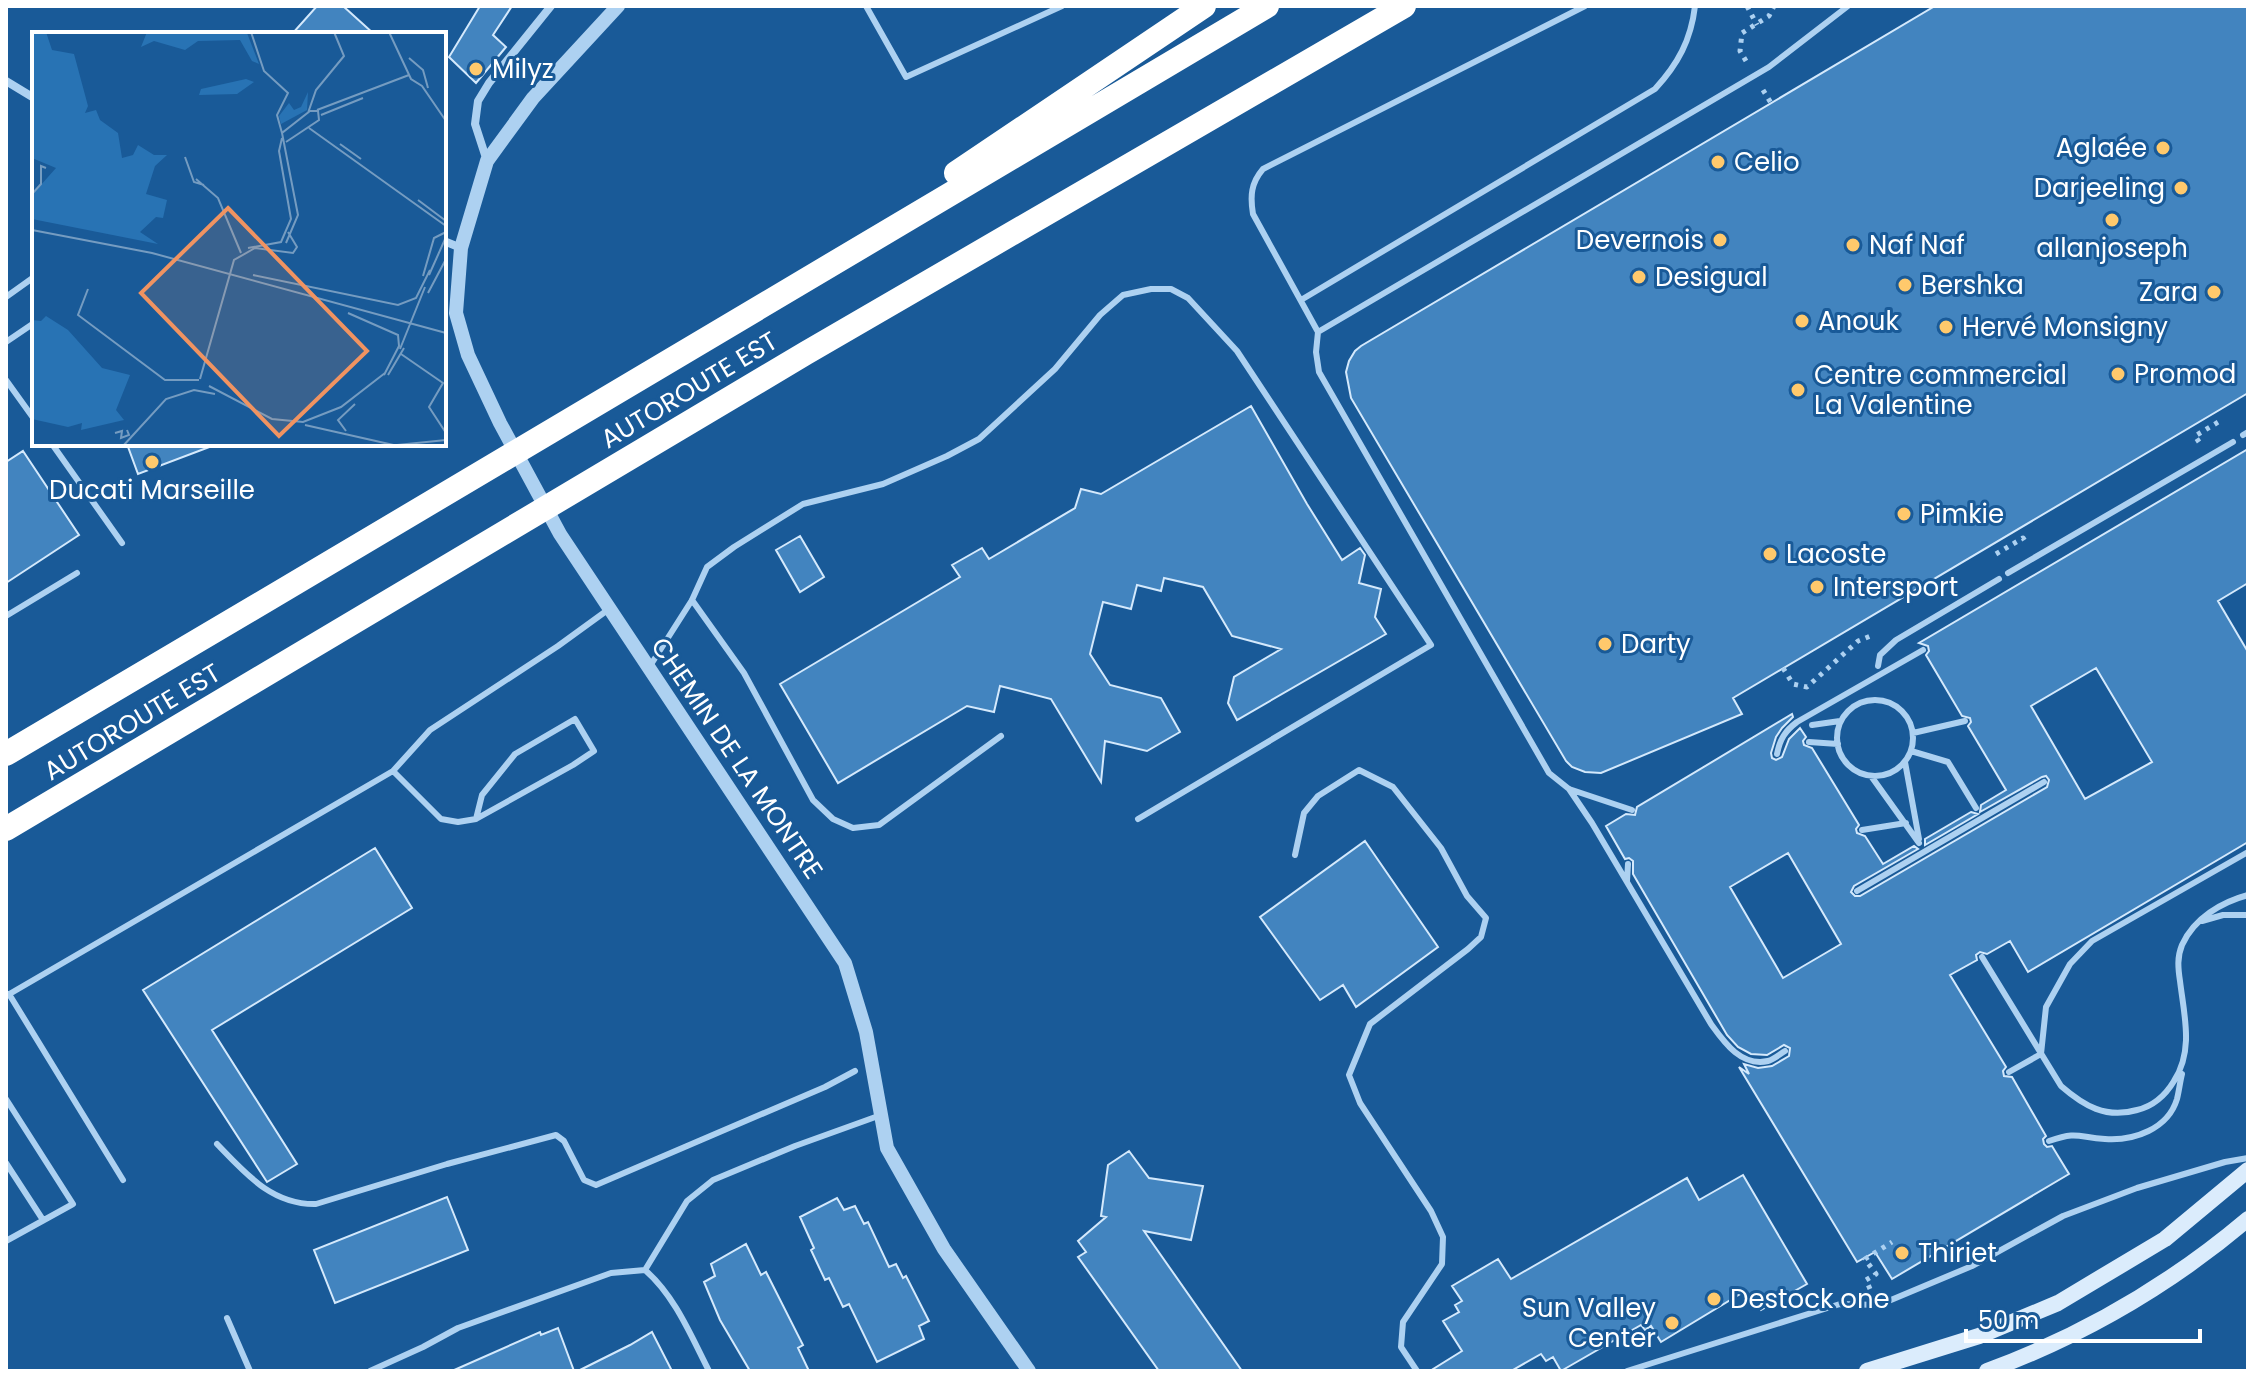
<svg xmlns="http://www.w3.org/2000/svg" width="2254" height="1377" viewBox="0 0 2254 1377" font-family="Poppins,sans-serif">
<rect width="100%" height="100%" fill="#195a98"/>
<path fill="#4284bf" stroke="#d4e9fc" stroke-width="2" fill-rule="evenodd" d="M317 6H343L374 34H292Z
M480 6H512L493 35 506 47 476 83 449 57Z
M1935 6H2248V393L1733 698 1742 714 1601 773 1585 772 1572 767 1566 761 1351 398 1346 372 1349 361 1355 351 1361 346Z
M1251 406 1307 504 1342 560 1360 548 1365 555 1359 583 1381 589 1375 617 1386 634 1237 720 1228 703 1234 677 1281 649 1232 636 1203 587 1164 578 1161 591 1137 585 1131 609 1103 602 1090 654 1110 685 1161 698 1180 732 1147 751 1105 741 1101 782 1051 699 1000 686 994 712 967 706 838 783 780 684 960 577 952 565 982 548 989 559 1075 508 1081 489 1101 494Z
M127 444H212V446L138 474Z
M2248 449V583L2218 601 2248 652V842L2028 972 2010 941 1987 954 1980 952 1976 955 1977 960 1950 975 2006 1067 2003 1071 2004 1076 2012 1077 2046 1136 2043 1139 2044 1144 2047 1147 2052 1146 2069 1174 1892 1279 1875 1252 1857 1262 1739 1067 1749 1074 1744 1064 1758 1068 1772 1066 1789 1056 1790 1048 1784 1045 1767 1055 1751 1054 1738 1047 1727 1035 1633 874V861L1629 858 1625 859 1606 826 1626 814 1635 815 1637 807 1792 714 1793 717 1782 728 1776 737 1771 753 1772 758 1776 760 1782 757 1789 739 1800 728 1806 737 1803 741 1804 745 1812 748 1859 825 1856 829 1857 833 1865 836 1883 864 1914 846 1918 849 1854 886 1851 892 1855 896H1860L2047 787 2049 780 2046 776 2042 777 1980 812 1981 805 2006 790 1968 726 1971 722 1970 718 1962 716 1926 655 1929 651 1928 646 1919 643ZM2096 668 2152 762 2085 799 2031 706ZM1788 853 1841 944 1783 978 1730 887Z
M23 451 79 535 6 583V462Z
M800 536 824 577 800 592 776 550Z
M1971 812 1978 814 1925 845V839Z
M1365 841 1438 947 1356 1007 1343 985 1320 1000 1260 917Z
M375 848 412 908 212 1030 297 1164 267 1182 143 990Z
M1129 1151 1149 1178 1203 1186 1191 1240 1144 1231 1242 1371H1159L1078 1257 1086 1252 1078 1241 1106 1217 1101 1216 1108 1165Z
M1743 1175 1807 1284 1761 1310 1753 1296 1745 1300 1742 1293 1661 1342 1651 1326 1645 1330 1641 1325 1561 1371 1553 1357 1546 1361 1541 1354 1511 1371H1430L1462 1351 1443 1321 1459 1312 1455 1305 1462 1301 1452 1286 1498 1259 1511 1279 1687 1178 1699 1200Z
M447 1197 468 1250 335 1303 314 1250Z
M837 1198 844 1210 855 1206 864 1224 868 1222 889 1267 896 1264 903 1278 906 1276 929 1321 919 1326 924 1339 877 1362 849 1304 843 1307 829 1278 825 1280 811 1250 814 1248 800 1217Z
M746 1244 761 1275 766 1272 803 1345 798 1348 809 1371H750L720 1320 704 1282 715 1276 711 1264Z
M558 1328 574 1371H452L540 1332 541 1335Z
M652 1332 672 1371H578L630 1345Z"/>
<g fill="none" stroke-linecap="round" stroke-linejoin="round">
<path stroke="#add1f1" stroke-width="5" stroke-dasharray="4 6" stroke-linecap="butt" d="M1747 6 1757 25
M1746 61 1740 51 1742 33 1769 16 1774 6
M1763 90 1771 103
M2199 442 2195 436 2220 421
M1996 554 2023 538 2027 544
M1783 668 1793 684 1807 687 1858 641 1873 635
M1870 1289 1866 1280 1876 1274 1865 1259 1892 1242"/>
<path stroke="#add1f1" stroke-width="6" d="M866 6 906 77 1062 6
M1585 6 1263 169C1251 183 1250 196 1253 214L1318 332 1316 352 1319 372 1549 773 1569 789 1632 810
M6 297 34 277
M1301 300 1655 89C1678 64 1691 40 1695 6
M1318 332 1769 67 1848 6
M6 342 34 323
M6 380 34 419
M2243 435 2248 432
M52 444 122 543
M2008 573 2233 442
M692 600 744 673 813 800 833 819 853 828 879 825 1001 736
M6 616 77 573
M650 666 692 600 707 567 734 547 803 504 883 484 947 456 979 439 1055 369 1100 315 1123 295 1151 289H1171L1188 298 1237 351 1431 645 1138 819
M1878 666 1880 655 1896 640 1999 579
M1837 738a38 38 0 1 1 76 0a38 38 0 1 1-76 0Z
M1812 725 1840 721
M1913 733 1965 721
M1809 742 1838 744
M1911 751 1948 762 1976 808
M1777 754C1780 739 1785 731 1797 722L1923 650
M1905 762 1919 839
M393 771 441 819 458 822 476 819 573 765 594 751 575 719 515 754 482 795 476 819
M1871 776 1919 843
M1569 789 1592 823 1711 1024C1724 1042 1741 1067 1768 1061 1773 1060 1780 1054 1785 1051
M1862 830 1906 823
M1295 855 1304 813 1318 796 1359 770 1393 787 1441 848 1467 896 1486 918 1481 937 1468 949 1370 1024 1349 1075 1360 1103 1431 1211 1443 1237 1442 1264 1403 1322 1401 1347 1417 1371
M1627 881 1628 864
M1857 891 2044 782
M2202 921 2223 915H2248
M1982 957 2061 1086C2084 1106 2106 1119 2137 1110 2154 1106 2165 1096 2174 1081 2194 1050 2184 1015 2180 981 2178 968 2177 957 2182 945 2194 918 2222 902 2248 895
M9 994 123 1180
M6 996 393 771 430 730 558 646 609 609
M2009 1072 2041 1054 2046 1007 2070 964 2092 941 2248 852
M6 1099 73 1204 6 1241
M2049 1141C2078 1131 2077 1137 2105 1139 2134 1141 2168 1129 2177 1099 2179 1091 2180 1082 2182 1074
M217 1144C246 1174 272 1205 316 1204L447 1164 556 1135 564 1141 584 1180 596 1185 825 1087 855 1071
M6 1163 43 1220
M645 1270 687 1201 713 1180 795 1146 881 1115
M227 1318 250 1371
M370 1371 423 1347 458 1328 611 1273 645 1270C675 1296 691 1336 709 1371
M1627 1371 1840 1304 1879 1305 1972 1266 2063 1216 2137 1188 2225 1162 2248 1158"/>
<path stroke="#add1f1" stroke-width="8" d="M6 81 34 98
M487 161 475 124 478 101 489 83 551 6
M444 241 461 248"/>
<path stroke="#add1f1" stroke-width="14" d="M618 6 533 98 487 161 461 248 456 313 468 355 500 423 560 534 845 963 866 1032 887 1148 944 1249 1029 1371"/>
<path stroke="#dbecfc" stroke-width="16" d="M1867 1371 1979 1336 2058 1303 2165 1239 2248 1170
M1987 1371C2082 1336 2171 1284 2248 1219"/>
<path stroke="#fff" stroke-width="24" d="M956 173 1204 6
M6 754C427 506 846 255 1267 6
M6 829 806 353 1404 6"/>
</g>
<g fill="#ffc96c" stroke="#195a98" stroke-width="3">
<circle cx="476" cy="69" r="8"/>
<circle cx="2163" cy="148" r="8"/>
<circle cx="1718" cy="162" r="8"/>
<circle cx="2181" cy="188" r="8"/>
<circle cx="2112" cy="220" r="8"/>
<circle cx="1720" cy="240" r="8"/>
<circle cx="1853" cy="245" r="8"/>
<circle cx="1639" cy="277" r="8"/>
<circle cx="1905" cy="285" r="8"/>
<circle cx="2214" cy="292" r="8"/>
<circle cx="1802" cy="321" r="8"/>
<circle cx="1946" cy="327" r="8"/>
<circle cx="2118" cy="374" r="8"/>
<circle cx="1798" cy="390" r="8"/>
<circle cx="152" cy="462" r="8"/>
<circle cx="1904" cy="514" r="8"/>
<circle cx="1770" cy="554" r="8"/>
<circle cx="1817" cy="587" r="8"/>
<circle cx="1605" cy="644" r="8"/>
<circle cx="1902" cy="1253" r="8"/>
<circle cx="1714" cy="1299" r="8"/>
<circle cx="1672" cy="1323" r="8"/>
</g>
<g text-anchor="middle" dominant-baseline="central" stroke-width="6" stroke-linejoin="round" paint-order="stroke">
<g font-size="26" fill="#fff" stroke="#195a98" text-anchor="start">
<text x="492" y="69">Milyz</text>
<text x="2147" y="148" text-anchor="end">Aglaée</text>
<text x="1734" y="162">Celio</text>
<text x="2165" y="188" text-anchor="end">Darjeeling</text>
<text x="1704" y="240" text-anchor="end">Devernois</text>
<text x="1869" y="245">Naf Naf</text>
<text x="2112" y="248" text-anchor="middle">allanjoseph</text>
<text x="1655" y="277">Desigual</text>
<text x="1921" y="285">Bershka</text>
<text x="2198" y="292" text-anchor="end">Zara</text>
<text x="1818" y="321">Anouk</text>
<text x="1962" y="327">Hervé Monsigny</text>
<text x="2134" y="374">Promod</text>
<text x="1814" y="375">Centre commercial<tspan x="1814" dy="30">La Valentine</tspan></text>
<text x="152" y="490" text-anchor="middle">Ducati Marseille</text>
<text x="1920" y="514">Pimkie</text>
<text x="1786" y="554">Lacoste</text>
<text x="1833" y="587">Intersport</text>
<text x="1621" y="644">Darty</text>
<text x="1918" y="1253">Thiriet</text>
<text x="1730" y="1299">Destock one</text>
<text x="1656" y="1308" text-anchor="end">Sun Valley<tspan x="1656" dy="30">Center</tspan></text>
</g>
<g font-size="26" fill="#fff" stroke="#195a98">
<text transform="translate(689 390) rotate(-31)">AUTOROUTE EST</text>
<text transform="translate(132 722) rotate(-31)">AUTOROUTE EST</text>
<text transform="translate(737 758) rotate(56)">CHEMIN DE LA MONTRE</text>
</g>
</g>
<g transform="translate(32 32)">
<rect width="414" height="414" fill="#195a98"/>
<path d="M0 0H14L20 18 42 22 56 74 53 81 64 78 68 88 86 101 90 126 101 123 106 113 122 123H135L123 134 114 162 135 168 131 186 124 185 108 200 126 212 0 187V163L24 136 0 126ZM115 0 215 1 227 32 220 29 208 8 166 9 153 18 122 9 109 15ZM214 47 222 50 205 62 167 63 169 57ZM276 60 275 78 249 92 247 84 257 71 262 78 269 75ZM14 284 36 298 70 336 98 343 84 378 92 388 49 398 50 391 36 395 0 387V288L9 289Z" fill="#2873b4"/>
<path fill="none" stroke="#759cc1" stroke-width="2" d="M219 0 232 39 256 61 245 83 250 101M357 0 379 47 390 54 414 89M377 26 391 38 396 56M285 78 377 43M276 81 284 58 312 24 302 0M289 83 331 66M277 96 414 194M254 110 287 88 286 79H278L250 101 266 183 254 211M308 112 329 127M153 125 162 150 172 153M164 147 186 166 209 221M0 162 9 152V134L14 136M386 168 414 189M0 198 120 221 414 301M216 216 249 210 259 187 247 119 250 106M221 243 366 273 384 266 398 238M397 243 414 205M391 244 402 206 414 200M56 257 46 283 133 348H167M396 261 414 227M316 281 366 303 367 314 352 343M368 317 393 255M369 322 411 351 397 375 414 401M356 343 372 316M168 347 202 228 223 216 261 221 265 215 256 200M177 354 240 387 271 390 309 375 353 341M273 393 366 414M314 399 306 388 323 372M83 401 90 399 89 406 97 403 95 398M365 413 414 408M91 414 134 367 162 358 183 362"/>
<path fill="#f09361" fill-opacity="0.15" stroke="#f09361" stroke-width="4" d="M196 176 335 319 247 404 109 261Z"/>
<rect width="414" height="414" fill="none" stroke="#fff" stroke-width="4"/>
</g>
<rect width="2254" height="1377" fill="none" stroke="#ffffff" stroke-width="16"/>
<path d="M1966 1329v12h234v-12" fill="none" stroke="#ffffff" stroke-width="4"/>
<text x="1978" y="1329" font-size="24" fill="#ffffff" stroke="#195a98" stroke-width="6" paint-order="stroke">50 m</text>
</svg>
